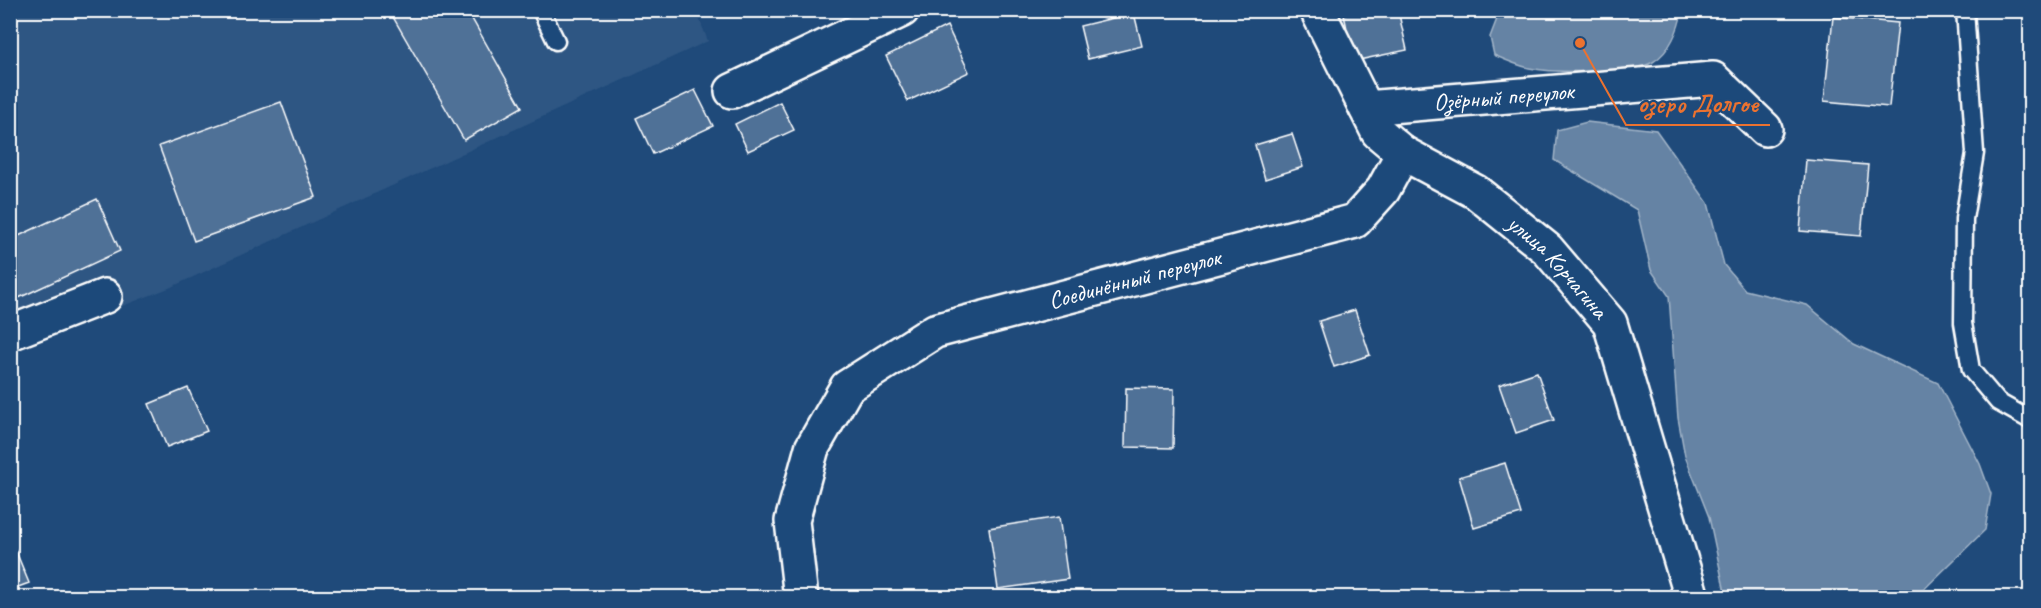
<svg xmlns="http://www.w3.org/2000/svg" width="2041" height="608" viewBox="0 0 2041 608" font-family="Caveat,sans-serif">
<rect width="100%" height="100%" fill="#1f4a7a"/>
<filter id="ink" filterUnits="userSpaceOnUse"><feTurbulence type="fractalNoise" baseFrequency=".0167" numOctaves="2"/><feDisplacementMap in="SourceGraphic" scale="12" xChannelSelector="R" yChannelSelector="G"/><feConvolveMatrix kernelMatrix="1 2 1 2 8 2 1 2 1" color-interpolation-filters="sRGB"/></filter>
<g filter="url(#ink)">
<path fill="#2e5683" d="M11 11H696L708 41 169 288 11 349Z"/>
<path fill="#6583a4" stroke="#a3b5c8" stroke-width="1.5" d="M1500 11V10L1682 11C1679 29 1670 52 1653 62 1632 74 1553 73 1529 68 1516 65 1505 60 1494 55L1490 37Z
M1587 122 1656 130 1708 203 1724 265 1745 290 1807 305 1854 344 1938 383 1980 464 1991 494 1985 530 1916 597H1726L1709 517 1685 456 1678 418 1669 296 1651 270 1637 210 1554 160 1557 130Z"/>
<path fill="#507197" stroke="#fff" stroke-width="1.5" d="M389 10H467L522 107 464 140Z
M1365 10H1398L1407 50 1354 61 1344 15Z
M1134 13 1142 46 1088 59 1080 26Z
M1833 17 1898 23 1889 107 1824 101Z
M947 26 969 72 908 101 886 56Z
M695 90 713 126 653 154 636 118Z
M281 102 316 197 194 241 159 146Z
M780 102 794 130 748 151 735 124Z
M1292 134 1303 167 1265 179 1255 145Z
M1806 160 1868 165 1861 236 1800 231Z
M97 199 120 251 10 302V240Z
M1355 310 1370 355 1334 367 1319 321Z
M1537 372 1554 420 1516 433 1499 385Z
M188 388 207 431 167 447 149 404Z
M1126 388 1174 389 1173 448 1125 447Z
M1505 463 1521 514 1474 528 1459 477Z
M1059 517 1068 579 998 589 989 528Z
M10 537 29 583 10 590Z"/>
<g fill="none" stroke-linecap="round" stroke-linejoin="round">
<defs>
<path id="service" d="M541 10 556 41
M1965 10 1975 153 1964 219 1963 323 1971 370 1998 402 2030 420"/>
<g id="minor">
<path id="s1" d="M1317 10 1378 132 1403 153 1476 192 1547 249 1610 323 1692 598"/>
<path d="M732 91 902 10"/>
<path id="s2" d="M1366 108 1713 79 1765 129"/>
<path d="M10 333 105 296"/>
<path id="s3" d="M801 598 792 521 812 448 847 387 935 331 1355 221 1383 190 1403 153"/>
</g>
</defs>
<use href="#service" stroke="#fff" stroke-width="21"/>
<use href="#minor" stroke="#fff" stroke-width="38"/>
<use href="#service" stroke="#1f4a7a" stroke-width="16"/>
<use href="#minor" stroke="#1f4a7a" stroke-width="33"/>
</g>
</g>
<g text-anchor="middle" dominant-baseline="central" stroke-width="4.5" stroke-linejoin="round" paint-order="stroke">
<g font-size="24" fill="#fff" stroke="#1f4a7a">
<text stroke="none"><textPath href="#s2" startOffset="138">Озёрный переулок</textPath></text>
<text stroke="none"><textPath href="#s1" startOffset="363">улица Корчагина</textPath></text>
<text stroke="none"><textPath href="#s3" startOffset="534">Соединённый переулок</textPath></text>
</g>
</g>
<path fill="none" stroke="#eb7230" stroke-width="2" d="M1580 43L1626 125H1770"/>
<circle fill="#eb7230" stroke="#1f4a7a" stroke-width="2" cx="1580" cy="43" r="6"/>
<g font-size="26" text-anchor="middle" font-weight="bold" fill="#eb7230" stroke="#1f4a7a" stroke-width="4.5" stroke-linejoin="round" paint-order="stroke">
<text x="1698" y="112">озеро Долгое</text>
</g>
<rect width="2041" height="608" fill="none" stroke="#1f4a7a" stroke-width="36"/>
<rect x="18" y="18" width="2005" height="572" fill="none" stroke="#fff" stroke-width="2" filter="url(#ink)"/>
</svg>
